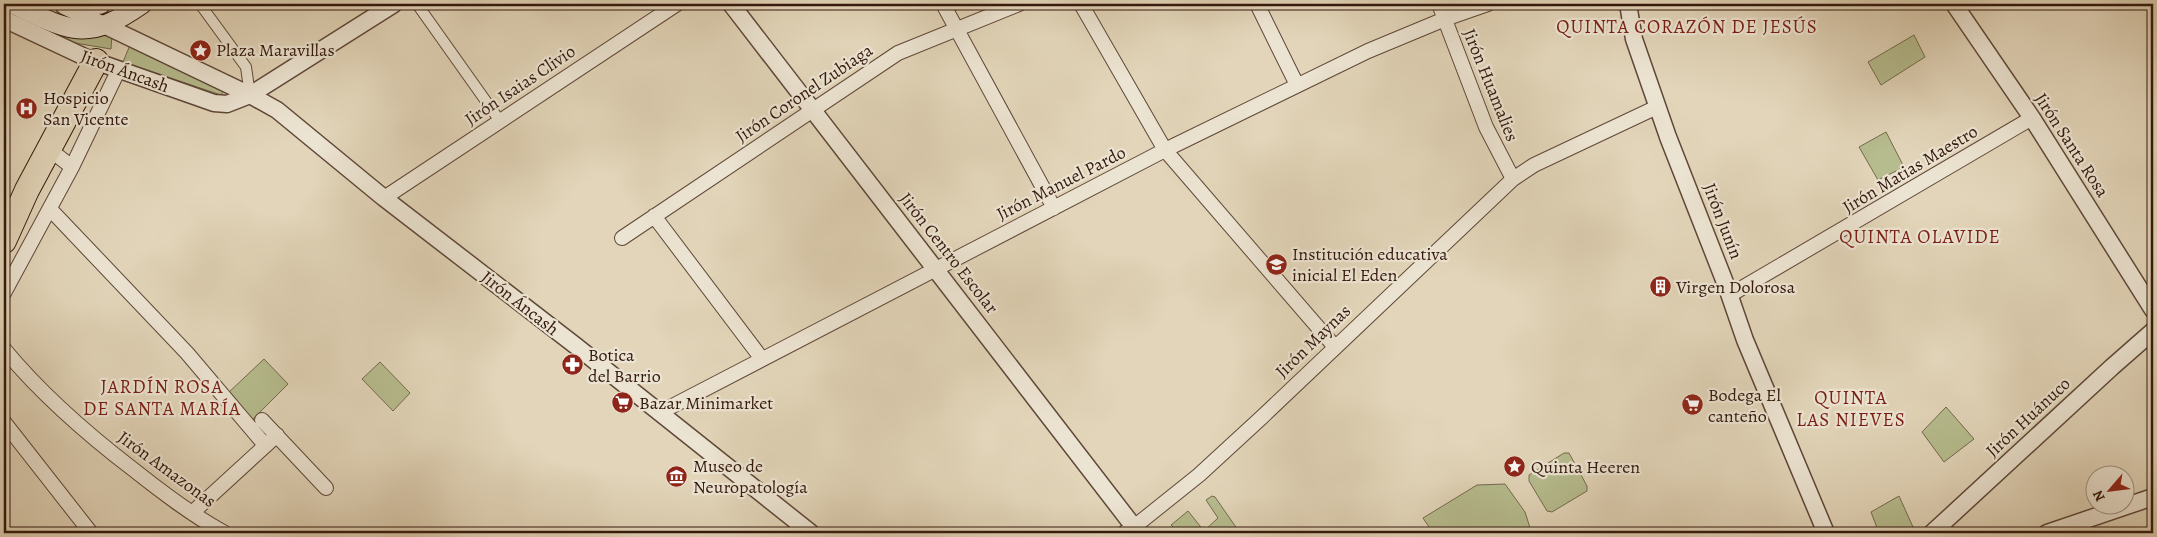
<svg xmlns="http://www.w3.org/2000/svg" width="2157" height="537" viewBox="0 0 2157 537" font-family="Alegreya,serif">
<rect width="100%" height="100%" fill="#e2d5b9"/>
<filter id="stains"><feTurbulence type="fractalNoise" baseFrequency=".004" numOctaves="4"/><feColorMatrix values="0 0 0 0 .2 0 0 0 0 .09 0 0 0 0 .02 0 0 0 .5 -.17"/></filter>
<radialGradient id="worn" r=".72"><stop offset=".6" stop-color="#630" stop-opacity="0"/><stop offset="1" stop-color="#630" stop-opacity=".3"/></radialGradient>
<path fill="#b6bc8e" stroke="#746a4e" d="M112 34 111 49 75 43 57 35Z
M1914 35 1925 57 1881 85 1868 62Z
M130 45 225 90 221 95 123 62Z
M1886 132 1904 167 1878 180 1859 147Z
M264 359 288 384 252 420 227 394Z
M380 362 410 393 393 411 362 379Z
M1946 407 1974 439 1944 462 1922 432Z
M1564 453H1569L1587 486V491L1552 512 1547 511 1529 481V475Z
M1505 484 1525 512 1531 531 1528 533H1433L1423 518 1477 485Z
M1212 496 1215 497 1240 533H1179L1171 525 1188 511 1204 531 1218 518 1206 500Z
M1899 496 1913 527 1902 533H1879L1871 512Z"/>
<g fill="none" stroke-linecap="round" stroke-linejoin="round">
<defs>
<path id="pedestrian" d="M200 4 246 67 250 95
M417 4 500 121"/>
<path id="minor" d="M943 4 1054 208
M1081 4 1165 150 1335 347
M1257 4 1297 85
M1439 4 1486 127 1513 179
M50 141 54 153 72 167
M384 198 677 4
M50 209 187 353 265 445
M654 216 762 359
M622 238 898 53 1019 4
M4 293 72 167 119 69
M1730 295 2032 118
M4 349C42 395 87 434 134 470 163 493 193 516 225 533
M659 413 1165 150 1368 51 1445 19 1488 4
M262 420 326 488
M4 422 91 533
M192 513 277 435
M1134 527 1199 475 1261 418 1513 179 1534 165 1657 107"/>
<path id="tertiary" d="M731 4 1134 527 1126 533
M1628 4 1634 39 1668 137 1726 285 1745 340 1826 533
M1954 4 2032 118 2153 310
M64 6 250 95 277 110 384 198 576 346 811 533
M4 19 89 59 214 103 227 104 250 95 394 4
M1932 533 2112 367 2153 331
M2047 533 2153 497"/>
<path id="secondary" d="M13 4C70 31 86 43 142 4
M69 4 86 6 101 4"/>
<path id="motorway" d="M4 241 27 190 96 61"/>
</defs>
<use href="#pedestrian" stroke="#5f4738" stroke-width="12"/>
<use href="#minor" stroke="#5f4738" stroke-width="16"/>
<use href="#tertiary" stroke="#5f4738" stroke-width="19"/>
<use href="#secondary" stroke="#33180d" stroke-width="21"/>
<use href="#motorway" stroke="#33180d" stroke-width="26"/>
<use href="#pedestrian" stroke="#ece4d2" stroke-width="10"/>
<use href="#minor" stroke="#ece4d2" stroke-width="14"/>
<use href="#tertiary" stroke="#ece4d2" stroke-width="16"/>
<use href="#secondary" stroke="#ece4d2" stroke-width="19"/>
<use href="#motorway" stroke="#e2d5b9" stroke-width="24"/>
</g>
<defs>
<symbol id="sight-disc" viewBox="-11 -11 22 22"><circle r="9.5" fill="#8f2418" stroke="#ece4d2"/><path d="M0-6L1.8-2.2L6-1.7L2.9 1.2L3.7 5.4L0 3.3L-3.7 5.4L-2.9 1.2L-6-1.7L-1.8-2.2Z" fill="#fff"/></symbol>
<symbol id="hospital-disc" viewBox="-11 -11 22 22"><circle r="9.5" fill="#8f2418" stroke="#ece4d2"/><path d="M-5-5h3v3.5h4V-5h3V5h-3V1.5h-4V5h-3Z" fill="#fff"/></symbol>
<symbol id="school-disc" viewBox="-11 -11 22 22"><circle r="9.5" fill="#8f2418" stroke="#ece4d2"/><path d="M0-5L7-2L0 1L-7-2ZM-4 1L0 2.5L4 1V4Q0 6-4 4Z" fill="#fff"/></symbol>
<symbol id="building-disc" viewBox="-11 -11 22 22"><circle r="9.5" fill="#8f2418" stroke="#ece4d2"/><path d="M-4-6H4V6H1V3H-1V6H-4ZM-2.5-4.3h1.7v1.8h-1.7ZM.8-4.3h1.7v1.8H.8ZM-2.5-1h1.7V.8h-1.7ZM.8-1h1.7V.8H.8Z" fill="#fff"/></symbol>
<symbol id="pharmacy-disc" viewBox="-11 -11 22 22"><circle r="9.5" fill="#8f2418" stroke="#ece4d2"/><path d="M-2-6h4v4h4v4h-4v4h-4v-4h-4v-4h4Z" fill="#fff"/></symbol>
<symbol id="supermarket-disc" viewBox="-11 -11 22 22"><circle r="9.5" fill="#8f2418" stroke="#ece4d2"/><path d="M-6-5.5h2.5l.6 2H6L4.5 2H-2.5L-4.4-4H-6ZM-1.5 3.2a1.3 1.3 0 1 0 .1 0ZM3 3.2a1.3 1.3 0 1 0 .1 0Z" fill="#fff"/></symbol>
<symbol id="museum-disc" viewBox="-11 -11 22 22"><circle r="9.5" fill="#8f2418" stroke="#ece4d2"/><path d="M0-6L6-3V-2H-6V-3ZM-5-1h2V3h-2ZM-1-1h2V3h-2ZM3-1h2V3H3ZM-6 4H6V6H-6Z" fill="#fff"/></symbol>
</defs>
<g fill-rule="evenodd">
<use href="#sight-disc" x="188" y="38" width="25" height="25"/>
<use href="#hospital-disc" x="14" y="96" width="25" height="25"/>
<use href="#school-disc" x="1264" y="252" width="25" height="25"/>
<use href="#building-disc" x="1648" y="274" width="25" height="25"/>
<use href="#pharmacy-disc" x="560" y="352" width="25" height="25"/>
<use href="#supermarket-disc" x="610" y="390" width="25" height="25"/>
<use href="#supermarket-disc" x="1680" y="392" width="25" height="25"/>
<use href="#sight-disc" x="1502" y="454" width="25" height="25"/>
<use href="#museum-disc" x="664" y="464" width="25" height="25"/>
</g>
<g text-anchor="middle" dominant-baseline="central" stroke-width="4.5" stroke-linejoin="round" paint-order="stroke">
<g font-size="18" fill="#33180d" stroke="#ece4d2" text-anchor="start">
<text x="216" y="50">Plaza Maravillas</text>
<text x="43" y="98">Hospicio<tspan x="43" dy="21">San Vicente</tspan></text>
<text x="1292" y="254">Institución educativa<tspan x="1292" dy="21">inicial El Eden</tspan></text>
<text x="1676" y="287">Virgen Dolorosa</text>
<text x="588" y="355">Botica<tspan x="588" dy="21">del Barrio</tspan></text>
<text x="1708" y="395">Bodega El<tspan x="1708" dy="21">canteño</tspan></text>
<text x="639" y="403">Bazar Minimarket</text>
<text x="693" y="466">Museo de<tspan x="693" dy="21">Neuropatología</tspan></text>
<text x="1531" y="467">Quinta Heeren</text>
</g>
<g font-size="18" fill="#33180d" stroke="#ece4d2">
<text transform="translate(125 71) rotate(20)">Jirón Áncash</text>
<text transform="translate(520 85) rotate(-34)">Jirón Isaias Clivio</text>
<text transform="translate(1491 85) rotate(68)">Jirón Huamalies</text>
<text transform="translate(804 93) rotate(-34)">Jirón Coronel Zubiaga</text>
<text transform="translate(2072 145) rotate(57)">Jirón Santa Rosa</text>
<text transform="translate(1910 169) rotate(-31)">Jirón Matias Maestro</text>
<text transform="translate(1061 183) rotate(-27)">Jirón Manuel Pardo</text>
<text transform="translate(1723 221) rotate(69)">Jirón Junín</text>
<text transform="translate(949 253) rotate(52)">Jirón Centro Escolar</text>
<text transform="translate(520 303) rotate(38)">Jirón Áncash</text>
<text transform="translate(1313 341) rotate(-44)">Jirón Maynas</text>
<text transform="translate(2028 417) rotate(-43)">Jirón Huánuco</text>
<text transform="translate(167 469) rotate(36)">Jirón Amazonas</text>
</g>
<g font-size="19" letter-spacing="1" fill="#7a1f14" stroke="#ece4d2">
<text x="1687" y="27">QUINTA CORAZÓN DE JESÚS</text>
<text x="1920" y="237">QUINTA OLAVIDE</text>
<text x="162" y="387">JARDÍN ROSA<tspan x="162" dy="22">DE SANTA MARÍA</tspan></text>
<text x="1851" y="398">QUINTA<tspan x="1851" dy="22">LAS NIEVES</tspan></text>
</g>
</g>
<rect width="2157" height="537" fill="none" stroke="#e2d5b9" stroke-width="20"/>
<rect x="5" y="5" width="2147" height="527" fill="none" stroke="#33180d" stroke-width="2.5"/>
<rect x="10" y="10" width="2137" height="517" fill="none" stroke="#33180d"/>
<g transform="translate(2110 490) rotate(242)"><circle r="24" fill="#ece4d2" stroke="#a29283"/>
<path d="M0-4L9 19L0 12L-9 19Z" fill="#8f2418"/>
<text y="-8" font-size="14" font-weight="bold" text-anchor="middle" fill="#33180d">N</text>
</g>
<rect width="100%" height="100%" filter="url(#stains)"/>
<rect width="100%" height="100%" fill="url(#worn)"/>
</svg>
